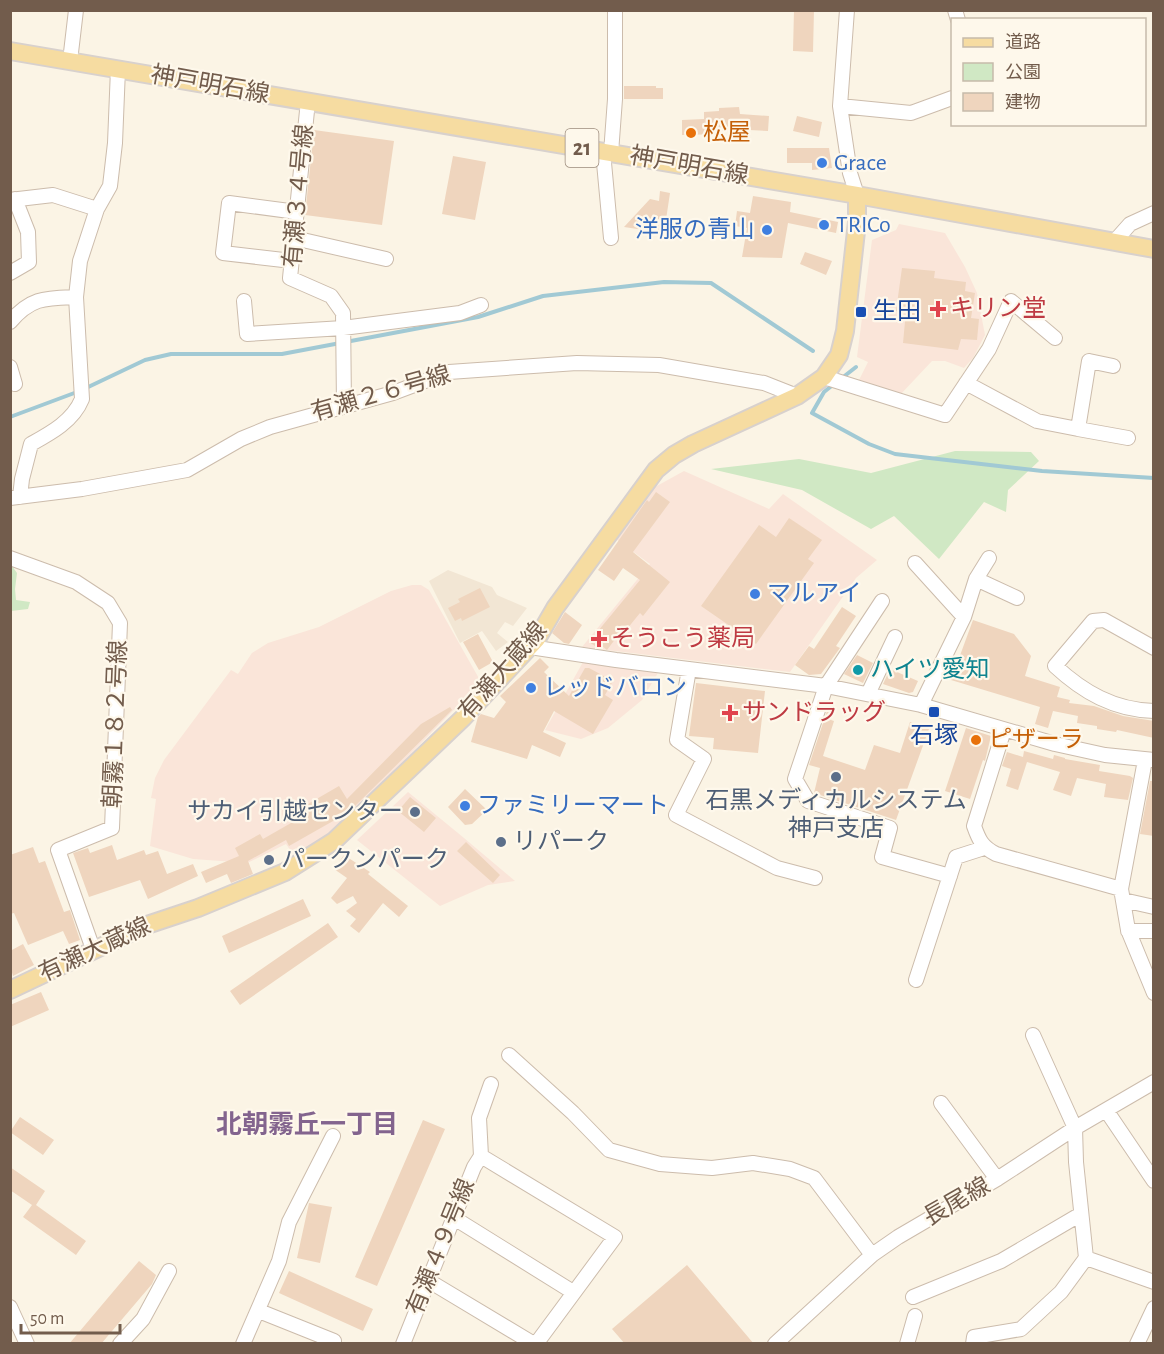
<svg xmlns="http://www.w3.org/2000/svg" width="1164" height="1354" viewBox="0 0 1164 1354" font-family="'Alegreya Sans','Noto Sans JP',sans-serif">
<rect width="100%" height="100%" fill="#fbf4e5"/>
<path fill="#f2e6d4" d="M448 570 492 587 497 595 527 608 513 626 505 622 497 633 508 642 496 651 482 631 460 643 429 581Z"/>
<path fill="#fae5d9" d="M899 224 945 233 965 267 977 293 985 335 973 358 964 368 945 361H932L900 395 859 380 868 362 857 357 872 240 896 230Z
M684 471 769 509 783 494 877 560 856 578 790 672 582 647 650 564 613 537 655 487Z
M412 585H421L429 590 481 682 328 838 295 857 286 844 239 867 235 862 193 859 150 846 156 799 151 798 155 778 164 760 231 670 238 674 252 653 268 643 319 627 391 591Z
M583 662 659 671 642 700 608 728 581 739 545 730Z
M408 792 464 838 515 881 488 885 440 906 357 840Z"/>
<path fill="#d0e8c4" d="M955 451 1031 452 1039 461 1008 490 1006 512 984 502 939 559 894 516 871 529 802 490 711 469 799 459 871 473Z
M12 566 17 573 15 589 16 600 30 602 28 609 11 611 10 567Z"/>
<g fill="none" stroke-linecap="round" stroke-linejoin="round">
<path stroke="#a1c9d4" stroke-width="4" d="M842 378 856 367
M834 384 824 392 812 413 869 444 895 454 1042 471 1154 478
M84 389 145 360 171 354H282L478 317 543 296 664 282 711 283 813 351
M10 417 77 392"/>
</g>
<path fill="#efd5be" d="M794 10H814L813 52 793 51Z
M624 86H656V88H663V99H624Z
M739 107 740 114 769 116 768 131 730 129V130L722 131V134L682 135V120L704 119V112L719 111V108Z
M797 116 822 122 819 137 793 131Z
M314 130 394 141 382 225 305 215Z
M787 148H829L832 168 812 170V163H787Z
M453 156 486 162 475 220 442 214Z
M660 191 670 193 664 233 624 227 650 199 659 201Z
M753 196 791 202 790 212 838 222 836 233 788 223 782 258 742 257 747 228 735 226 737 211 750 213Z
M805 252 832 261 826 275 800 264Z
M902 268 935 271 934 278 966 282 965 291 975 293 971 318 979 319 977 340 961 339 958 350 903 343 906 311H896Z
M656 492 670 502 633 552 670 582 643 616 640 613 618 640 616 638 607 650 602 646 598 648 589 642 640 580 623 568 614 581 598 570 647 500 649 502Z
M789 518 822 540 808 559 814 563 756 644 701 606 759 525 776 537Z
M480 588 490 607 462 621 461 618 455 621 448 608 460 602 458 599Z
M842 607 856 616 836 646 840 648 821 674 809 675 795 665 809 646 814 649Z
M565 612 582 625 569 644 564 643 552 633Z
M973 620 1014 634 1031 656 1025 676 1060 687 1057 697 1070 700 1069 703 1094 706 1123 716 1154 721V738L1117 730 1116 732 1097 729V726L1077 723 1078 716 1053 711 1048 728 1035 724 1040 707 951 680Z
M478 634 493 662 479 670 463 642Z
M857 655 873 663 863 683 844 674Z
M540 658 549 667 544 672 569 696 585 668H589L613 681 605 695 613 700 593 734 554 711 543 732 566 743 560 757 532 745 527 759 471 742 478 717 481 714 494 718 506 702 500 696Z
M890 669 918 681 913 692 909 693 883 684Z
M696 683 765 691 758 753 713 749 714 738 689 736Z
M829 705 834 707 831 720 834 721 823 756 865 770 874 745 900 753 910 722 929 729 896 820 814 793 820 768 809 765Z
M450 707 452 710 349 812 289 846 286 840 248 861 253 874 231 883 227 874 206 883 201 872 239 856 235 848 260 834 263 839 298 819 294 812 339 786 347 799 421 724Z
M966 728 991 736 985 761 983 760 970 799 945 791Z
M1024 751 1053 759 1054 755 1065 758V759L1100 765 1099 771 1130 776 1133 778 1128 800 1104 797 1106 784 1077 778 1071 796 1053 790 1060 772 1027 762 1018 790 1006 786 1011 769 1002 766 1007 752 1023 757Z
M1150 781H1154V836L1140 834Z
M465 789 487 810 472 824 465 825 448 807Z
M410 797 436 818 424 832 398 811Z
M466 842 500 875 493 883 457 851Z
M112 845 117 860 144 850 146 855 158 851 167 874 193 864 198 876 148 899 140 880 89 897 73 853 88 848 90 853Z
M33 847 39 863 45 861 64 912 70 910 80 940 69 944 63 931 28 945 14 913 10 914V855Z
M344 855 370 872 368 874 408 906 399 917 383 903 359 933 350 926 356 919 346 911 357 903 353 896 337 904 331 898 347 878 334 869Z
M303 899 311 916 229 953 222 936Z
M328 923 338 937 240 1005 230 991Z
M23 944 34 965 13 976 10 966V951Z
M41 992 49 1010 10 1027V1005Z
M20 1117 54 1140 43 1155 10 1132Z
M423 1120 445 1129 377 1286 355 1277Z
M10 1167 45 1191 36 1205 86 1241 76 1255 23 1217 32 1205 10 1190Z
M309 1203 332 1207 320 1263 297 1258Z
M139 1261 156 1275 152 1284 101 1344H69Z
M687 1265 754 1344H625L612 1329Z
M289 1271 373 1309 363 1331 279 1293Z"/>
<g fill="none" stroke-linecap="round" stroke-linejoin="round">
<defs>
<path id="minor" d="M847 10 840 106 850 173 857 195
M955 10 958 20
M70 61 76 10
M308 101 290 278 331 296 343 313 344 406
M840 106 911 113 952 98
M603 152 611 238
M611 153 615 99V10
M10 200 53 195 97 209
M294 238 386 259
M1114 242 1130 224 1154 213
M292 261 223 253 229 203 297 212
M10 273 29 262 28 232 15 199
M244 301 247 334 343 328 460 313 481 305
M10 322C31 297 46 298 76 297
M10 367 15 384
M824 377 945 415 989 349 1011 301 1055 338
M966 383 1037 421 1078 429 1089 361 1113 366
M1078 429 1128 438
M20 497 22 479 31 444C51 433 73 421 82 399L76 297 80 261 97 209 110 186 115 143 118 69
M10 498 82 489 187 470 241 439 270 427 393 393 449 372 577 363 659 365 764 383 797 396
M10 558 76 582 108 603 120 623 112 828 58 850 93 949
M915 563 964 617
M976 579 1017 598
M882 601 826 686 795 779 808 801 890 828 882 857 950 876
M530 647 616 660 826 686 921 705 1055 744 1105 755 1154 760
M1154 648 1104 620 1093 621 1055 666C1083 692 1114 710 1154 711
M689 669 677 740 704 759 676 815 777 868 815 878
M868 694 895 637
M921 705 964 617 976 579 989 558
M1004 730 974 826C979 840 982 847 996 854L1121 889
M1145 760 1121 889 1128 930 1154 993
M1123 900 1154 907
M1128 931H1154
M916 980 956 857 984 848
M509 1055 573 1113 609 1150 660 1164 712 1168 753 1163 790 1169 814 1178 872 1255
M941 1103 997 1179
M1106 1110 1154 1181
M481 1156 615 1237 536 1344
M481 1156 479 1118 491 1084
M454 1218 573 1292
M1086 1258 1154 1282
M429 1281 534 1344
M913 1297 1001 1261 1081 1214
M10 1307 27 1344
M259 1311 334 1341
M120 1344 143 1319 169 1271
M243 1344 279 1261 289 1222 333 1136
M403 1344 474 1167 481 1156
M775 1344 872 1255 898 1237 997 1179 1075 1128 1154 1082
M907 1344 915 1316
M973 1344 974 1337 1021 1329 1061 1292 1086 1258 1076 1162 1075 1128 1033 1035
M1137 1344 1154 1308"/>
<path id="major" d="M10 51 857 195 1154 249
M10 990 147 925 198 908 285 872 334 841 463 718 537 639 555 608 656 470 674 455 693 444 797 396 824 377 839 355 845 331 857 222V195"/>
</defs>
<use href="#minor" stroke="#ccbcac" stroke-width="16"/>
<use href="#major" stroke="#d8d1cd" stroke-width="20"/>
<use href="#minor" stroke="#fff" stroke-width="14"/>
<use href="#major" stroke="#f6dca1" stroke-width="16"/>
</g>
<g fill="#e8710a" stroke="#fef8eb" stroke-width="2">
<circle cx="691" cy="133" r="6"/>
<circle cx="976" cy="740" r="6"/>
</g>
<g fill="#3f7fe0" stroke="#fef8eb" stroke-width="2">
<circle cx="822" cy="163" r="6"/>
<circle cx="824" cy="225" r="6"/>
<circle cx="767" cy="230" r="6"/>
<circle cx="755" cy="594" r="6"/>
<circle cx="531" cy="688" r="6"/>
<circle cx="465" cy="806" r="6"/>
</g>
<g fill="#e0444e" stroke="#fef8eb" stroke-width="2">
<path d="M935 300h6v6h6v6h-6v6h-6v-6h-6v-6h6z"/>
<path d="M596 630h6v6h6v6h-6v6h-6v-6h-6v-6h6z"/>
<path d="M727 704h6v6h6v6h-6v6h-6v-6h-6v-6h6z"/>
</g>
<g fill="#1a4fb4" stroke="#fef8eb" stroke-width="2">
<rect x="855" y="306" width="12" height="12" rx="3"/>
<rect x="928" y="706" width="12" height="12" rx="3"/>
</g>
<circle fill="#0f9aa8" stroke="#fef8eb" stroke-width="2" cx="858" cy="670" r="6"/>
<g fill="#5c6f8a" stroke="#fef8eb" stroke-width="2">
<circle cx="836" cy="777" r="6"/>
<circle cx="415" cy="812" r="6"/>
<circle cx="501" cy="842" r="6"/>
<circle cx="269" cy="860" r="6"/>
</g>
<g text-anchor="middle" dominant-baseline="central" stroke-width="4.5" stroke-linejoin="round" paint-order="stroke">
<rect fill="#fef8eb" stroke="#9c8b7c" stroke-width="1.5" x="565.5" y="129" width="33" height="38" rx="4.5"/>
<g font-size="22" font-weight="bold" fill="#725c4c">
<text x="582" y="148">21</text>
</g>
<g font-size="24" fill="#725c4c" stroke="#fef8eb">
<text transform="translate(210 85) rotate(10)">神戸明石線</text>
<text transform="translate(689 166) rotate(10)">神戸明石線</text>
<text transform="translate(299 196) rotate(-85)">有瀬３４号線</text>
<text transform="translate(381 394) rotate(-16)">有瀬２６号線</text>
<text transform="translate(503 671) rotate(-49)">有瀬大蔵線</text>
<text transform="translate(116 724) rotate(-88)">朝霧１８２号線</text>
<text transform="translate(95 950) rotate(-25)">有瀬大蔵線</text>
<text transform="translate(957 1202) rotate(-30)">長尾線</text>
<text transform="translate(441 1247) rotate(-68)">有瀬４９号線</text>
</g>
<g font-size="24" fill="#c56008" stroke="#fef8eb" text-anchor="start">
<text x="703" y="133">松屋</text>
<text x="988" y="740">ピザーラ</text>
</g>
<g font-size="24" fill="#366cbe" stroke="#fef8eb" text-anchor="start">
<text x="834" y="163">Grace</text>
<text x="836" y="225">TRICo</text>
<text x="755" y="230" text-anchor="end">洋服の青山</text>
<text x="767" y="594">マルアイ</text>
<text x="543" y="688">レッドバロン</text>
<text x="477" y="806">ファミリーマート</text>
</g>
<g font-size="24" fill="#be3a42" stroke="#fef8eb" text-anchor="start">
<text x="950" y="309">キリン堂</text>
<text x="611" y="639">そうこう薬局</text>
<text x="742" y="713">サンドラッグ</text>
</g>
<g font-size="24" fill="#164399" stroke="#fef8eb" text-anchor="start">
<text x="873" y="312">生田</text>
<text x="934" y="736" text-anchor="middle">石塚</text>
</g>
<g font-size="24" fill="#0d838f" stroke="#fef8eb" text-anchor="start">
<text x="870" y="670">ハイツ愛知</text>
</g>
<g font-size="24" fill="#4e5e75" stroke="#fef8eb" text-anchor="start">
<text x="836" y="801" text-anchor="middle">石黒メディカルシステム<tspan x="836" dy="28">神戸支店</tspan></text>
<text x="403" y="812" text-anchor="end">サカイ引越センター</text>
<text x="513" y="842">リパーク</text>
<text x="281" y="860">パークンパーク</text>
</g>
<g font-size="26" font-weight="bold" fill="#83648e" stroke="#fef8eb">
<text x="307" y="1125">北朝霧丘一丁目</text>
</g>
</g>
<rect width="1164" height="1354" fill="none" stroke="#725c4c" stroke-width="24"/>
<rect x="951" y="18" width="195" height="108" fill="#fef8eb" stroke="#c6baab" stroke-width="1.5"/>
<rect x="963" y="38" width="30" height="9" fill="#f6dca1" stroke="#c6baab" stroke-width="1.5"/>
<text x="1005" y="48" font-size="18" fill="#725c4c">道路</text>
<rect x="963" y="63" width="30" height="18" fill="#d0e8c4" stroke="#c6baab" stroke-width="1.5"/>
<text x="1005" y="78" font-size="18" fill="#725c4c">公園</text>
<rect x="963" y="93" width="30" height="18" fill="#efd5be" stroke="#c6baab" stroke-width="1.5"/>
<text x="1005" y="108" font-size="18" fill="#725c4c">建物</text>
<path d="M21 1324v9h99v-9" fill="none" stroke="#725c4c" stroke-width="3"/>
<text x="30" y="1324" font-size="18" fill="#725c4c" stroke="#fef8eb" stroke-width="4.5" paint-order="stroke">50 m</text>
</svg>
